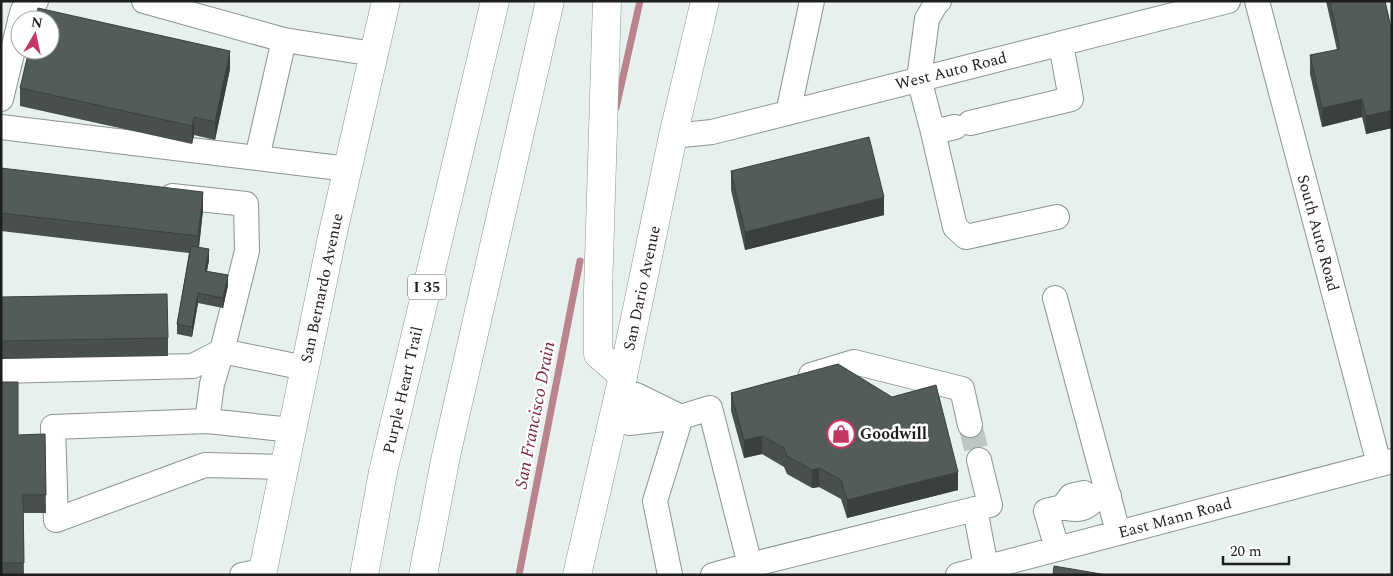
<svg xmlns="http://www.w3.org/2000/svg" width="1393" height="576" viewBox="0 0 1393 576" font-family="Spectral,serif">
<rect width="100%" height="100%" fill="#e7f0ec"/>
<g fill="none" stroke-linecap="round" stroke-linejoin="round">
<path stroke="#b9848e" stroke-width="7" d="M616 108 640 1
M519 575 580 261"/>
<path stroke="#bec6c3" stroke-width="24" stroke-dasharray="24 12" stroke-linecap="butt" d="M970 425 979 460"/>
<defs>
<path id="minor" d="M144 1 284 40 374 54
M939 1 937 2 927 19 919 79 933 132 955 127
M1257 1 1379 464
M20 20 23 10 36 1
M1 99 20 21
M788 113 812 1
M970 123 1071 99 1061 44
M1 127 348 169
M933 132 955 227 966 237 1057 217
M673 136 712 132 1228 1
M257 158 284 40
M172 196 246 204 247 251 222 351 212 384 207 421
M1055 298 1118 532
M1 371 193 366 222 351 305 368
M811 375 854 362 962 389 970 425
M681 417 636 395 627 407 629 423 681 417 710 408 750 565 975 509 986 567
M284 467 205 465 56 520 53 427 207 421 292 430
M1095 499C1085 510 1077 511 1063 507L1071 496 1084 493 1095 499 1109 496
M975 509 990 505 979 460
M1057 548 1046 511 1063 507
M242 575 263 571
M670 575 655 501 681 417
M713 575 750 565
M958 575 1392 461"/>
<path id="major" d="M262 575 332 237 386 1
M577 575 623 376 673 136 705 1"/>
<path id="highway" d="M607 1 598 291V354L623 376
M364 575 383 472 495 1
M423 575 446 456 550 1"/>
</defs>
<use href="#minor" stroke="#8c9390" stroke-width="26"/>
<use href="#major" stroke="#8c9390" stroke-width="29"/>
<use href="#highway" stroke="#8c9390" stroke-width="29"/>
<use href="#minor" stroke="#fff" stroke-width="24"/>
<use href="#major" stroke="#fff" stroke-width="28"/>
<use href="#highway" stroke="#fff" stroke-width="28"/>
</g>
<path fill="#484f4d" d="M1326 1H1385L1392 32V128L1366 134 1362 117 1322 127 1310 74V55L1337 50Z
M230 69 215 140 194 135 192 144 20 106V88Z
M1 168 203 210 199 248 209 260 207 271 228 285 223 308 198 303 192 337 177 334V324L189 253 1 231Z
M731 171 884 215 745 250 731 190Z
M1 297 168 338V356L1 359Z
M1 382 18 435 45 434 46 513H23L24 575H1Z
M731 393 958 490 847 518 841 499 819 487 812 488 787 474 784 467 762 454 744 458 731 411Z"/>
<path fill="#3b403e" d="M230 51V69L215 140V122Z
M1362 99V117L1322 127V108Z
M1392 110V128L1366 134V116Z
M194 117V135L192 144V126Z
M203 192V210L198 254V236Z
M884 197V215L745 250V232Z
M209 249V260L205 281V271Z
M228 275V285L223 308V298Z
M198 293V303L192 337V327Z
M762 436V454L744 458V440Z
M819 468V487L812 488V470Z
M958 472V490L847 518V500Z"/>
<path fill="#545c59" stroke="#3b403e" d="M1330 1H1385L1392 32V110L1366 116 1362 99 1322 108 1310 55 1340 49Z
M38 8 230 51 215 122 194 117 192 126 20 88 29 50H50V20H35Z
M869 137 884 197 745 232 731 171Z
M1 168 203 192 198 236 1 213Z
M191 246 209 249 205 271 228 275 223 298 198 293 192 327 177 324Z
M167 294 168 338 1 341V297Z
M838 364 892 397 936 385 958 472 847 500 841 480 819 468 812 470 787 456 784 448 762 436 744 440 731 393Z
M1 382H18V435L45 434 46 495H23L24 563H1Z
M1054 566 1107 575H1053Z"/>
<defs>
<symbol id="shop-ring" viewBox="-11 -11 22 22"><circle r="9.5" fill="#fff" stroke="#c53763" stroke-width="1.5"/><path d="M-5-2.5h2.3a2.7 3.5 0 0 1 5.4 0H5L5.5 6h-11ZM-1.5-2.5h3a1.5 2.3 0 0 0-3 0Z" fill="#c53763"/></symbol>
</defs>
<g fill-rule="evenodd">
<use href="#shop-ring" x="825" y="418" width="32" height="32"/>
</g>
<g text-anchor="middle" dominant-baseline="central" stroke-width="5" stroke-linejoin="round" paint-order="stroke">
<rect fill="#fff" stroke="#606261" stroke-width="1" x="408" y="274.5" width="38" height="25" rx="4"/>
<g font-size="15" font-weight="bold" fill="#1c1f1d">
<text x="427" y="287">I 35</text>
</g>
<g font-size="16" fill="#1c1f1d" stroke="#fff">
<text transform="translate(951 71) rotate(-14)">West Auto Road</text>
<text transform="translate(1318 233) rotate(75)">South Auto Road</text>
<text transform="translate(322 288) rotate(-78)">San Bernardo Avenue</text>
<text transform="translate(642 288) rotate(-78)">San Dario Avenue</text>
<text transform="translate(403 390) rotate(-77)">Purple Heart Trail</text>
<text transform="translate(1175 518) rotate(-15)">East Mann Road</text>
</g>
<g font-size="16" font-weight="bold" fill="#1c1f1d" stroke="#fff" text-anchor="start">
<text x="860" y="434">Goodwill</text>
</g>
<g font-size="18" font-style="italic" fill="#7c2640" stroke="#fff">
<text transform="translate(535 415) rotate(-79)">San Francisco Drain</text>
</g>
</g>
<rect width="1393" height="576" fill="none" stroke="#1c1f1d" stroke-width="5"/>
<g transform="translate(35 35) rotate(9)"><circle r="24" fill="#ffffff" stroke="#a4a5a5"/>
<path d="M0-4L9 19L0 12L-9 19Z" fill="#c53763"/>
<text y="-8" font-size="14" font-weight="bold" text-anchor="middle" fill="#1c1f1d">N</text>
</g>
<path d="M1223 556v8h66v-8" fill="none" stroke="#1c1f1d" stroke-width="2.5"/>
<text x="1230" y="556" font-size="15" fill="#1c1f1d" stroke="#ffffff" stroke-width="4" paint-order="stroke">20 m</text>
</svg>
